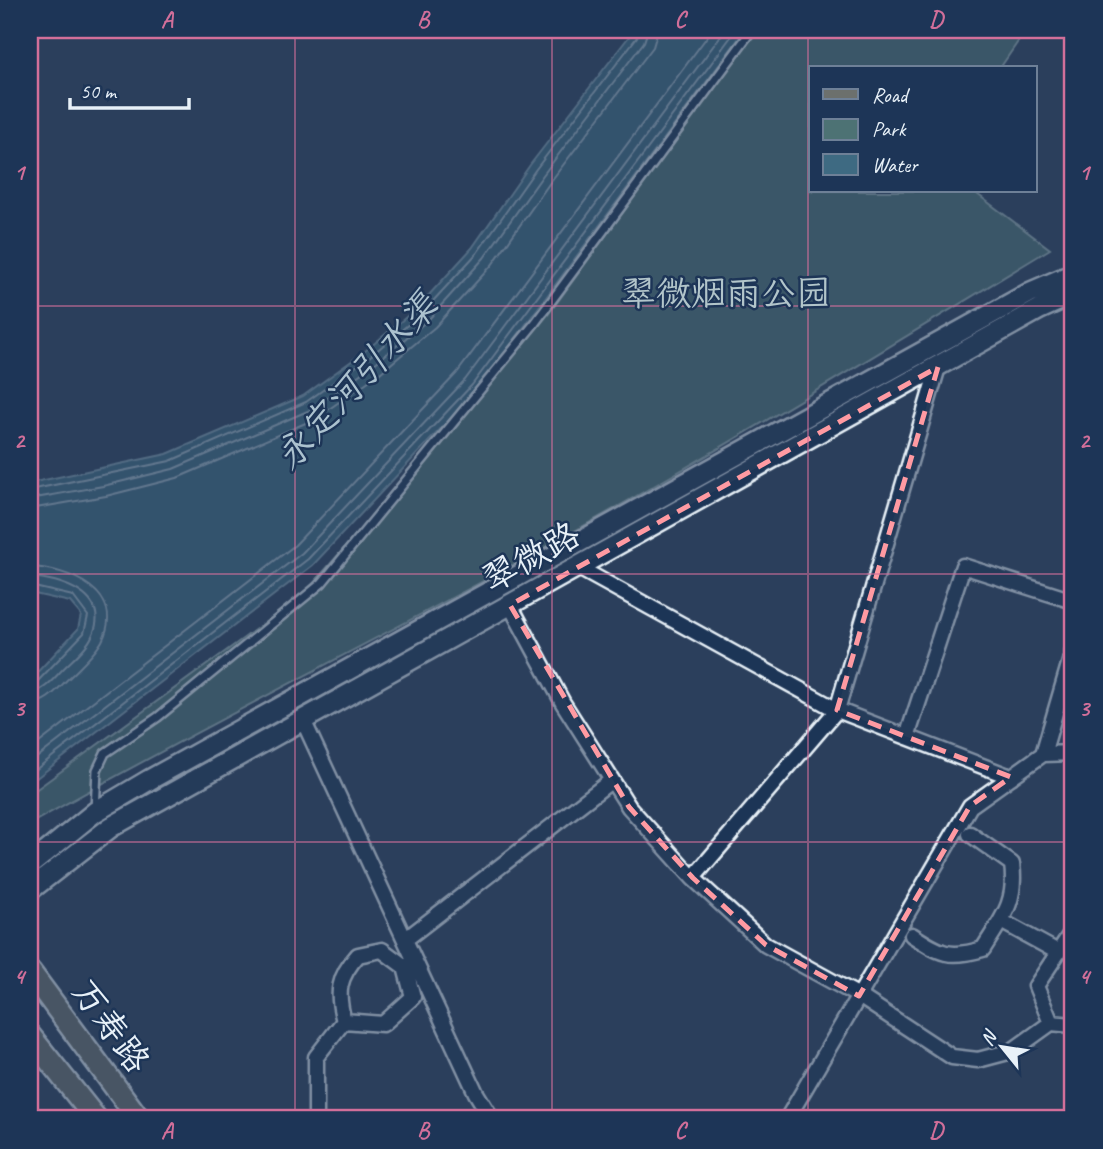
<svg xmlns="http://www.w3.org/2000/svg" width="1103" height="1149" viewBox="0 0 1103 1149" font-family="Caveat,'LXGW WenKai TC',sans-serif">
<rect width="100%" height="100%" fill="#2b3f5c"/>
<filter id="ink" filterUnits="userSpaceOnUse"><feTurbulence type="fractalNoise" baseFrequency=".0143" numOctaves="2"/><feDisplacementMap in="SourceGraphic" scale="14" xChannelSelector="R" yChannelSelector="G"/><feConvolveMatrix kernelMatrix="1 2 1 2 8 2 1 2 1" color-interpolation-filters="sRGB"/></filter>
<g filter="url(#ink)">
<path fill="#4d7274" stroke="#9ab2b6" stroke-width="2" d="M757 30H1026L1000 68H811V191H973L1050 249C879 353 708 458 533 554 366 646 195 730 30 824V794L304 594 547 316Z"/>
<path fill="#3e6a82" stroke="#82a0b1" stroke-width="2" d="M634 30H745L477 390 313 565 30 783V680L78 629 81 615 70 602 30 593V483L167 454 303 396 364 352 417 308 472 248 530 165Z"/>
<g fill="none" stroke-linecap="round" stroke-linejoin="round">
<path stroke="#a4bbc9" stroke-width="2" d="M30 490 170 461 306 402 368 358 422 313 477 253 536 169 637 37 639 30
M30 499 103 486 173 469 310 410 373 365 428 320 484 258 543 175 644 42 648 30
M30 509 106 496 177 478 315 419 380 373 435 327 492 265 551 181 653 47 658 30
M30 567C68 568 127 592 102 641 94 655 80 667 69 678 57 689 48 703 30 704
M30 577C60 579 112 595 92 636 87 648 73 659 64 668 54 678 44 692 30 693
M30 586 73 596 88 616 84 633 37 682 30 684
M30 750 295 545 457 373 712 30
M30 763 302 553 465 380 725 30
M30 774 308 559 472 385 736 30"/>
<defs>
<path id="lane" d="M95 810 97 770 105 753 158 717 322 583 535 323 752 30"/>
<path id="street" d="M577 567 837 710 1011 777
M510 605 563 703 629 807 693 878 766 945 859 996 952 1057 978 1060 1012 1051 1051 1023 1073 1025
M303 720 476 1093 492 1119
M907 737 963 566 1073 601
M1043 754 1073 651
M693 878 837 710 938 367
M1001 921 1056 951
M912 935C941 954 949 959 983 949 1003 917 1017 902 1012 864L970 834
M406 939 612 780
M382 950 405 967 413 997 383 1024 344 1021C336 993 338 977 358 955Z
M1051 1023 1036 986 1073 930
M316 1119V1057L344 1021
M787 1119 970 806 1043 754 1073 753"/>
<path id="secondary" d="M30 865 95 812 149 780 1031 292 1073 274
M30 890 111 827 1040 309 1073 294"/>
<path id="primary" d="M30 972 139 1119
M30 1036 96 1119"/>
</defs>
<use href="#lane" stroke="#e8f1f8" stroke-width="12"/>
<use href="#street" stroke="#e8f1f8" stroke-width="19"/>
<use href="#secondary" stroke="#e8f1f8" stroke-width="24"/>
<use href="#primary" stroke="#e8f1f8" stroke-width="26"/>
<use href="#lane" stroke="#1d3557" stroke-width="7"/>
<use href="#street" stroke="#1d3557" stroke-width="14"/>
<use href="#secondary" stroke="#1d3557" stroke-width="19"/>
<use href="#primary" stroke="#6c706d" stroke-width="21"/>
</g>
</g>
<path d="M0 0H1103V1149H0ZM938 367 837 710 1011 777 970 806 859 996 766 945 693 878 629 807 510 605Z" fill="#2b3f5c" fill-opacity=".55" fill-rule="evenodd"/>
<path fill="none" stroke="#ff9aa2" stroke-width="5" stroke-dasharray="14 9" stroke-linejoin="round" d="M938 367 837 710 1011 777 970 806 859 996 766 945 693 878 629 807 510 605Z"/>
<path fill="none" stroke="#d16f9a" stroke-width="2" stroke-opacity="0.55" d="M295 30V1119M552 30V1119M808 30V1119M30 306H1073M30 574H1073M30 842H1073"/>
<g text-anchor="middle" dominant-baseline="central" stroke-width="5" stroke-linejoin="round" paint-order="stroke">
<g font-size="35" fill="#b2c5ca" stroke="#1d3557">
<text x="726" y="293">翠微烟雨公园</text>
</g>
<g font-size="35" fill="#e8f1f8" stroke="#1d3557">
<text transform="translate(531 557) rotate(-29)">翠微路</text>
<text transform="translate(111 1026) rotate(54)">万寿路</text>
</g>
<g font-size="37" font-style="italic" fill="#acc2cf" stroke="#1d3557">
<text transform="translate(356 381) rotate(-48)">永定河引水渠</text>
</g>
</g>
<rect width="1103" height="1149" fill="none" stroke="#1d3557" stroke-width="77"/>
<rect x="809" y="66" width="228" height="126" fill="#1d3557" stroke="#6e8097" stroke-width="2"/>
<rect x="823" y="89" width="35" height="10" fill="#6c706d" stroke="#6e8097" stroke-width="2"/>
<text x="872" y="102" font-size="21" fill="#e8f1f8">Road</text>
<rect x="823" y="119" width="35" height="21" fill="#4d7274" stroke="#6e8097" stroke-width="2"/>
<text x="872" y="136" font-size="21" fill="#e8f1f8">Park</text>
<rect x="823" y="154" width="35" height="21" fill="#3e6a82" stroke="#6e8097" stroke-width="2"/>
<text x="872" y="172" font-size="21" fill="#e8f1f8">Water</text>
<g transform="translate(1002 1047) rotate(300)" stroke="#1d3557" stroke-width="5" paint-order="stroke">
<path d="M0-5L12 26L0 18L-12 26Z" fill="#e8f1f8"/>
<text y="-10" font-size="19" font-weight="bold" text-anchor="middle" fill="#e8f1f8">N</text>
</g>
<path d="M70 98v10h119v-10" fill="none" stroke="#e8f1f8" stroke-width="3.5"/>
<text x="80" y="98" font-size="21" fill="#e8f1f8" stroke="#1d3557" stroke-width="5" paint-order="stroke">50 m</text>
<rect x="38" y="38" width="1026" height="1072" fill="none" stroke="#d16f9a" stroke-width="2.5"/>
<g font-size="23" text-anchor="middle" font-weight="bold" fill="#d16f9a">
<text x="167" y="27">A</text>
<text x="423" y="27">B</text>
<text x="680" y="27">C</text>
<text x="936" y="27">D</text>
<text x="19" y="180">1</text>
<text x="1084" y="180">1</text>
<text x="19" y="448">2</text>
<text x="1084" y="448">2</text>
<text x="19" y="716">3</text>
<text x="1084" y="716">3</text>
<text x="19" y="984">4</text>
<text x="1084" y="984">4</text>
<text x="167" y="1138">A</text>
<text x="423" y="1138">B</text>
<text x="680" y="1138">C</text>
<text x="936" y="1138">D</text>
</g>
</svg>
